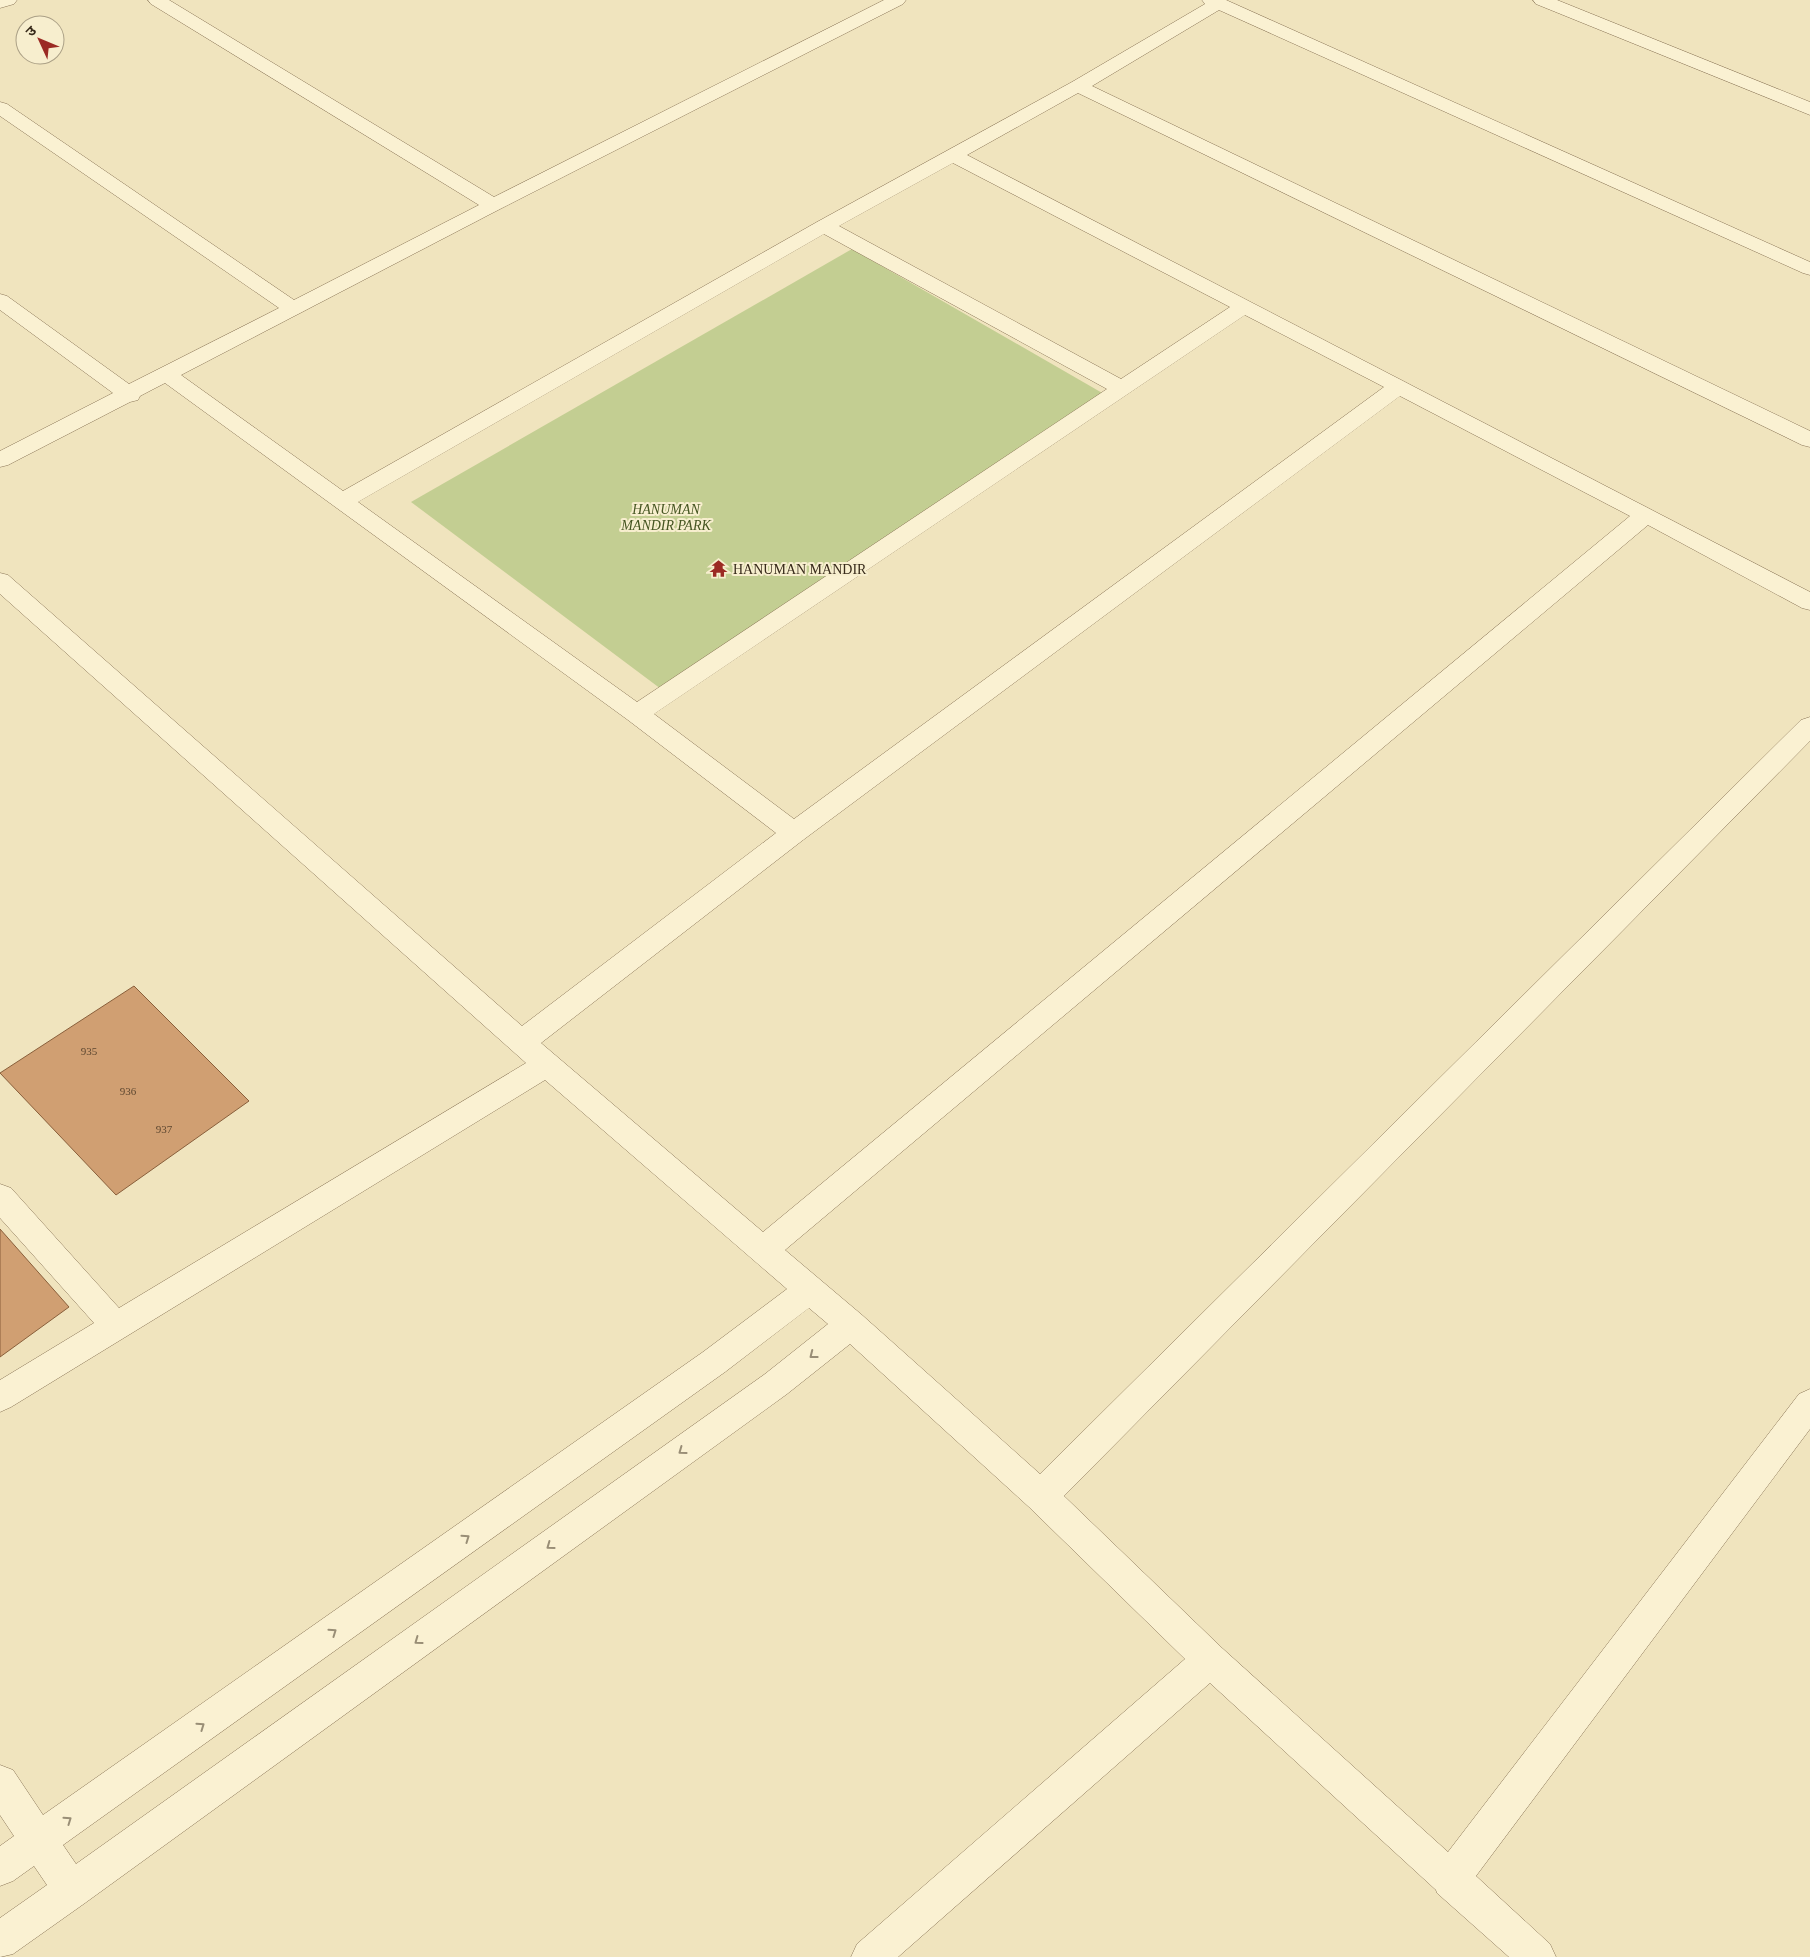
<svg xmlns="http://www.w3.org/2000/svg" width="1810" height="1957" viewBox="0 0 1810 1957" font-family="'Times New Roman','Noto Sans Devanagari',serif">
<rect width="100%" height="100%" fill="#f0e4be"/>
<path fill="#c3ce92" d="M852 249 1104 394 661 689 411 502Z"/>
<path fill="#d09f72" stroke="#895f3b" d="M134 986 249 1101 116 1195 0 1073Z
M0 1229 69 1307 0 1357Z"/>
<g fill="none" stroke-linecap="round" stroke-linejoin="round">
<defs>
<path id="minor" d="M0 0H17L14 4 0 8Z
M148 0H169L494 197 884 0H906L903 4 500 209 181 375 343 491 817 222 1072 82 1205 4 1202 0H1226L1810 262V275L1803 273 1219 10 1092 86 1810 431V447L1802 445 1078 93 967 155 1810 592V610L1802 608 1648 525 785 1250 862 1315 1040 1474 1801 720 1810 717V741L1064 1496 1222 1648 1448 1852 1799 1394 1810 1389V1429L1476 1876 1550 1944 1556 1957H1509L1437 1893 1436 1890 1210 1683 898 1957H851L857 1944 1185 1659 1029 1507 850 1344 787 1394 85 1903 13 1954 0 1957V1918L47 1885 34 1866 13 1881 0 1886V1846L14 1836 0 1815V1765L13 1770 43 1815 703 1352 787 1289 545 1080 11 1407 0 1412V1380L94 1323 0 1218V1184L11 1188 119 1308 526 1063 0 594V573L8 575 522 1026 776 833 628 720 165 383 140 396 138 400 130 402 8 465 0 467V451L113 393 0 310V294L7 296 129 384 279 308 0 116V102L7 104 294 300 479 205 151 4ZM953 163 1230 307 1121 379 839 226ZM824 234 1107 389 637 702 358 502ZM1245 315 1384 387 794 819 654 714ZM1400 396 1630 516 763 1232 541 1043 803 840ZM809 1308 828 1324 765 1374 76 1864 63 1845 725 1372Z
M1533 0H1557L1810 102V115L1536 4Z"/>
</defs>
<use href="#minor" stroke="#897456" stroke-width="1"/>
<use href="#minor" fill="#faf1d2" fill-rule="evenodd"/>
</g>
<defs><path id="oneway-chevron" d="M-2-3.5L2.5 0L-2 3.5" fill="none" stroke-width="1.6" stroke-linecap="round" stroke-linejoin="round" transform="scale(1.25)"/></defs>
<g stroke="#998e76">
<use href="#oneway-chevron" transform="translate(813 1355) rotate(142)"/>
<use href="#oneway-chevron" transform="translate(682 1451) rotate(144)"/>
<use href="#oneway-chevron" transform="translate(466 1538) rotate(-35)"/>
<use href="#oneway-chevron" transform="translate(550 1546) rotate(144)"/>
<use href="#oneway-chevron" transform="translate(333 1632) rotate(-35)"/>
<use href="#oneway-chevron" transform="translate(418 1641) rotate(144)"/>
<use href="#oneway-chevron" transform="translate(201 1726) rotate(-35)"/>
<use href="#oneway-chevron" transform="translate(68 1820) rotate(-35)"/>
</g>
<defs>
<symbol id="temple-bare" viewBox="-9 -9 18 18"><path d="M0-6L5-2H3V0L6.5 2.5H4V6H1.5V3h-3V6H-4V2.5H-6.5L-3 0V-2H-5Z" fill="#9b2a23" stroke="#f7eece" stroke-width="2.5" paint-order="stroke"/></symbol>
</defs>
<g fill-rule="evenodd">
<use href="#temple-bare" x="706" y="556" width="25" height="25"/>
</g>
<g text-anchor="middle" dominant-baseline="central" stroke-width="4" stroke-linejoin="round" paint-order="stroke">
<g font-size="11" fill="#5e4831">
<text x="89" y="1051">935</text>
<text x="128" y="1091">936</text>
<text x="164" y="1129">937</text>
</g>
<g font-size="14" font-style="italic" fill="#455521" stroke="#f7eece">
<text x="666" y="509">HANUMAN<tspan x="666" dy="16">MANDIR PARK</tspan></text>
</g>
<g font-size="14" fill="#382b1b" stroke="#f7eece" text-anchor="start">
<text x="733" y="569">HANUMAN MANDIR</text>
</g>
</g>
<g transform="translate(40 40) rotate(314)"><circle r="24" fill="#f7eece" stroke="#aba086"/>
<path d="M0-4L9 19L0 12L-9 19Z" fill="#9b2a23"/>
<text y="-8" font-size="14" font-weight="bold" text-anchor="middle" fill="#382b1b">उ</text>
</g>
</svg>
